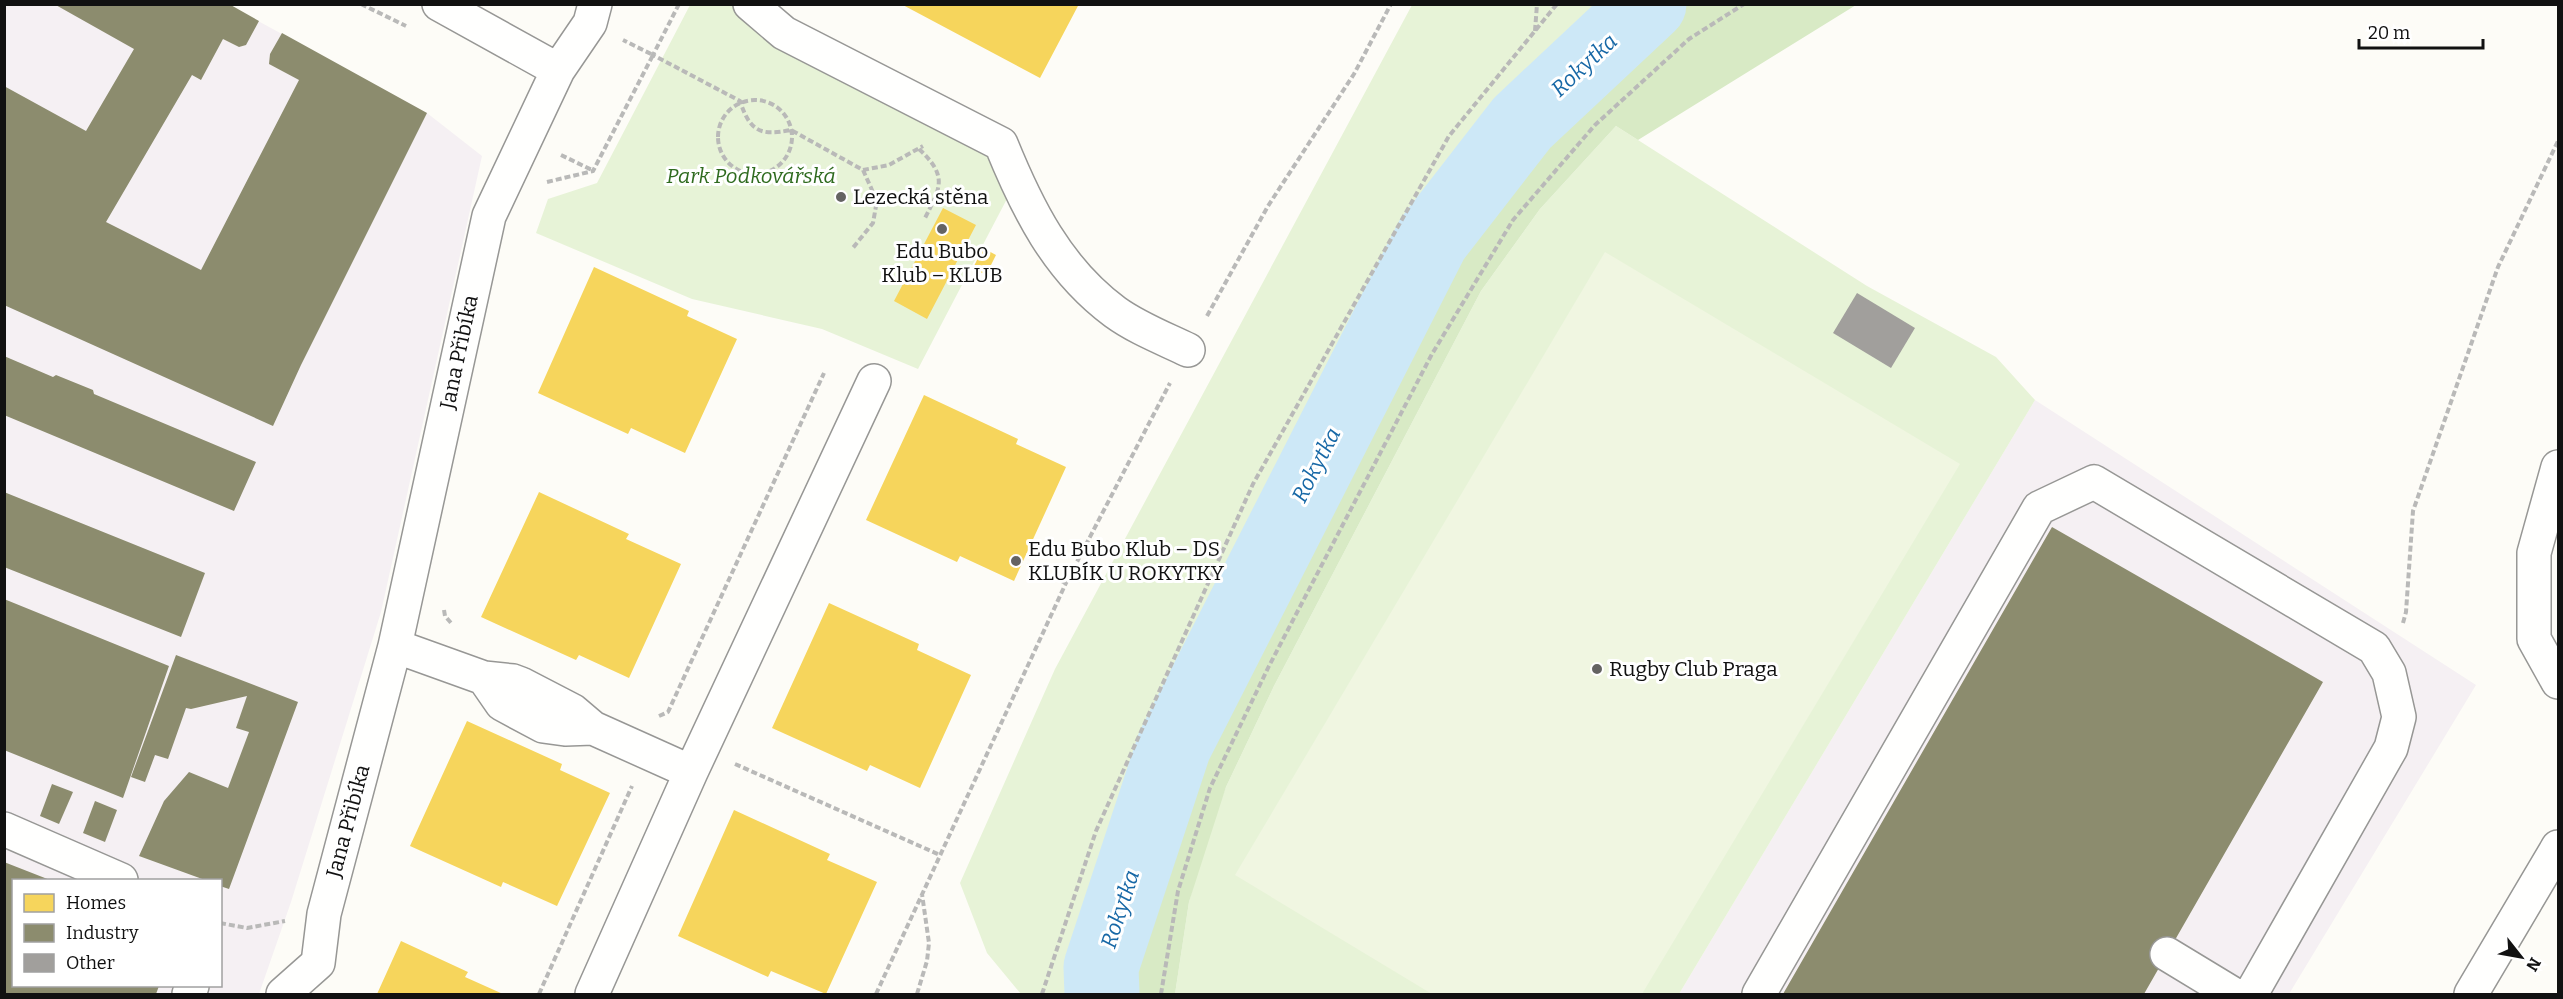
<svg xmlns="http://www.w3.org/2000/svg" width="2563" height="999" viewBox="0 0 2563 999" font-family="Bitter,serif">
<rect width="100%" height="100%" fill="#fdfcf7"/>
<path fill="#f5f0f3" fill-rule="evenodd" d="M5 5H229L427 113 482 156 381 612 291 902 259 994H5ZM14 880H220V986H14Z
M2035 400 2476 685 2289 994H1679Z"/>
<path fill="#e7f3d7" d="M690 5H735L1022 170 918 369 822 329 692 299 536 233 548 199 597 183Z
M1412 5H1629L1582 45 1394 260 1146 764 1071 959 1072 994H1021L987 953 960 883 1055 669Z
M1616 126 1867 286 1996 357 2035 400 1679 994H1175L1189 902 1207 836 1226 787 1274 686 1481 291 1540 209Z"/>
<path fill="#d8eac5" d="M1629 4 1856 5 1638 140 1616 126 1540 209 1481 291 1274 686 1226 787 1189 902 1175 994H1072L1071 959 1146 764 1394 260 1466 158 1582 45Z"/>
<path fill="#f0f6e1" d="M1605 252 1960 464 1642 994H1432L1235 875Z"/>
<path fill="#f6d55c" d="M901 4H1079L1040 78Z
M943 208 976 225 927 319 894 301Z
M983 248 996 255 986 275 973 268Z
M594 267 689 311 687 316 737 339 685 453 631 428 628 434 538 393Z
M924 395 1018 439 1016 444 1066 467 1014 581 960 556 957 562 866 520Z
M539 492 629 534 626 539 681 564 629 678 579 655 576 660 481 617Z
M829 603 919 644 917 650 971 675 920 788 870 765 867 771 772 728Z
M467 721 562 764 560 770 610 793 557 906 503 882 501 887 410 846Z
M734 810 830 854 827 860 877 882 826 994 771 971 768 977 678 936Z
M401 941 468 972 465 977 503 994H377Z"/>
<path fill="#8c8c6e" d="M54 4H229L259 21 246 45 239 47 223 39 201 80 192 75 106 222 201 270 299 80 269 64 270 54 282 33 427 113 301 365 273 426 4 305V86L86 131 134 49Z
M4 356 53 377 56 375 93 390 94 394 256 462 234 511 4 415Z
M4 492 205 573 181 637 4 567Z
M2052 527 2323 682 2144 994H1783Z
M4 599 169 666 123 798 4 750Z
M176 655 298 702 229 889 220 886V880H205L139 856 164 801 189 772 228 788 249 732 236 728 247 696 191 709 186 708 168 759 155 755 145 782 131 777Z
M52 784 73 792 59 824 40 816Z
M95 801 117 810 105 842 83 833Z
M4 862 50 880H14V986H159L156 994H4Z"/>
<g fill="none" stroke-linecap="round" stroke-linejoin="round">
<path stroke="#cde8f7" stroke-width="75" d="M1102 994 1101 967 1174 746 1432 239 1522 123 1649 4"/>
</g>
<path fill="#a19f9c" d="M1857 293 1915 328 1891 368 1833 333Z"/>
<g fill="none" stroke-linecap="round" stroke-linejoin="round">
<defs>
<path id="minor" d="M439 4 558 70
M750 4 784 33 1001 144C1027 208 1057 269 1115 312 1137 328 1163 338 1188 350
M2558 467 2534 553V639L2558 682
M395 646 484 678 513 681 521 684 573 711 593 728 691 772
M484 678 502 704 543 726 565 729 593 728
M4 829 121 880
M2167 954 2233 994
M189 994 192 986
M283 994 318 963 324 914 395 646 489 216 558 70 590 23 595 4
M592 994 691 772 874 381
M1759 994 2039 508 2094 482 2374 648 2389 673 2399 717 2391 748 2251 994
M2471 994 2558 847"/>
</defs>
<use href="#minor" stroke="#979795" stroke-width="36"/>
<path stroke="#b9b9b8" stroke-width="4" stroke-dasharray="6 3" stroke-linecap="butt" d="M361 4 406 26
M679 4 653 55 740 101C750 132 761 136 791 130L863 170 872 190 876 206 873 223 852 249
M1535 31 1537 4
M718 137a37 37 0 1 1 74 0a37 37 0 1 1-74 0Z
M919 149C949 177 940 188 924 220
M561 155 592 170
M863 170 889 165 923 146
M547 182 593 171 653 55 623 40
M1207 316 1268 206 1354 74 1391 4
M1027 565 1066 583
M444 610 445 616 452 624
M2403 623 2406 612 2413 511 2498 267 2558 141
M659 716 668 712 824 373
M735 764 940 855
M220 923 247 928 285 921
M539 994 632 786
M876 994 1066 583 1170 383
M917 994 927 961 929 943 922 894
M1042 994 1096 831 1253 484 1449 136 1557 4
M1161 994 1178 891 1210 788 1269 666 1432 354 1513 220 1595 125 1689 39 1744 4"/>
<use href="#minor" stroke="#fffffe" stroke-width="33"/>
</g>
<g fill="#646362" stroke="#fff" stroke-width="2">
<circle cx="841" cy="197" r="6"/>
<circle cx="942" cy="229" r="6"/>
<circle cx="1016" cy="561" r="6"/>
<circle cx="1597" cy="669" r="6"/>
</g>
<g text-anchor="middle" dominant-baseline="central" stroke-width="6" stroke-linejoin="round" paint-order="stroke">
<g font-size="21" font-style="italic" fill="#2f6b1f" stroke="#fff">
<text x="751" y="176">Park Podkovářská</text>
</g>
<g font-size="21" fill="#111" stroke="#fff" text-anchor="start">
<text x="853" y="197">Lezecká stěna</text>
<text x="942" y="251" text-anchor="middle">Edu Bubo<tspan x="942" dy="24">Klub – KLUB</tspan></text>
<text x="1028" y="549">Edu Bubo Klub – DS<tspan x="1028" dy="24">KLUBÍK U ROKYTKY</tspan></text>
<text x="1609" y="669">Rugby Club Praga</text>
</g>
<g font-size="21" fill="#111" stroke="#fff">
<text transform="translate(459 352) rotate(-78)">Jana Přibíka</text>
<text transform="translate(348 821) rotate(-75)">Jana Přibíka</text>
</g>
<g font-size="22" font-style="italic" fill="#1768a6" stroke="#fff">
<text transform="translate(1584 65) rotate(-43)">Rokytka</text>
<text transform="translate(1316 465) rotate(-63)">Rokytka</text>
<text transform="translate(1120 909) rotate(-72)">Rokytka</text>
</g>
</g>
<rect width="2563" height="999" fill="none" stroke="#111111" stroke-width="12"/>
<rect x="12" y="879" width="210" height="108" fill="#ffffff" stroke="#a0a0a0" stroke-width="1.5"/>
<rect x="24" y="894" width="30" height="18" fill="#f6d55c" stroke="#a0a0a0" stroke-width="1.5"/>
<text x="66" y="909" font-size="18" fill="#111111">Homes</text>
<rect x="24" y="924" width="30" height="18" fill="#8c8c6e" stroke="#a0a0a0" stroke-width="1.5"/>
<text x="66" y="939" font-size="18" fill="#111111">Industry</text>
<rect x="24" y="954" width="30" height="18" fill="#a19f9c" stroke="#a0a0a0" stroke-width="1.5"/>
<text x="66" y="969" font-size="18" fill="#111111">Other</text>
<g transform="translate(2521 957) rotate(121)" stroke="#ffffff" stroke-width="4.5" paint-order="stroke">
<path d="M0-4.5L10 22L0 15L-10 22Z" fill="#111111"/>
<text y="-9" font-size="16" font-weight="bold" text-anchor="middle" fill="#111111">N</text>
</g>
<path d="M2359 39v9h124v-9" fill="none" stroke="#111111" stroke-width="3"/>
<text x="2368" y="39" font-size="18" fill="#111111" stroke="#ffffff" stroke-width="4.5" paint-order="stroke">20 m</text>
</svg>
